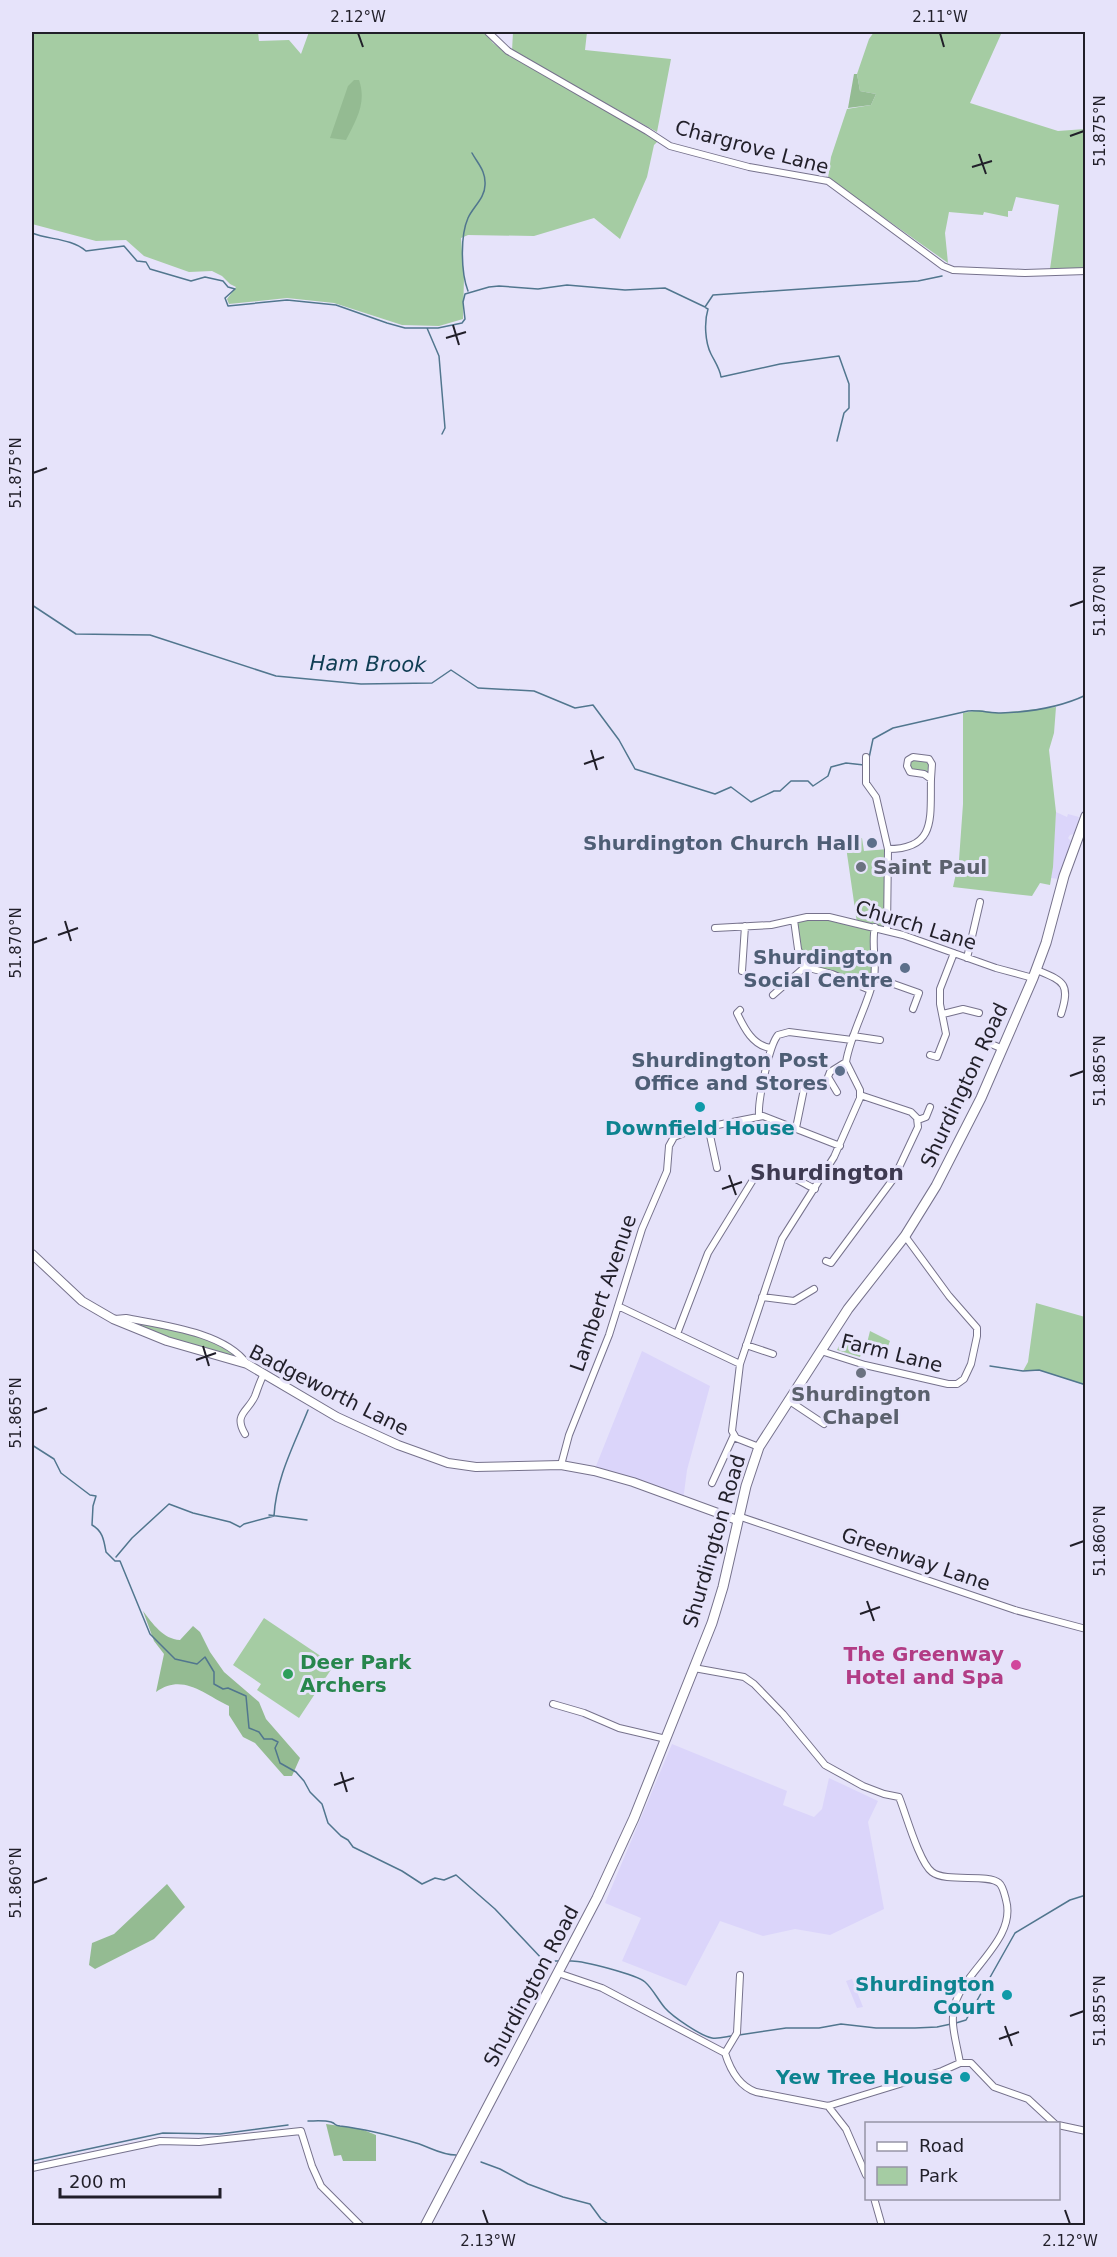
<svg xmlns="http://www.w3.org/2000/svg" width="1117" height="2257" viewBox="0 0 1117 2257" font-family="'DejaVu Sans',sans-serif">
<rect width="100%" height="100%" fill="#e6e3fa"/>
<path fill="#dbd5fa" d="M1056 812 1067 817 1068 814 1079 817 1074 834 1070 835 1068 838 1071 841 1059 879 1051 878Z
M642 1351 710 1386 687 1470 683 1501 594 1471Z
M672 1744 787 1791 783 1805 814 1817 822 1809 829 1778 878 1801 868 1822 884 1909 830 1935 795 1929 763 1936 720 1921 686 1986 622 1961 641 1918 605 1903Z
M852 1979 863 2007 857 2008 846 1981Z"/>
<path fill="#a5cca3" d="M32 32H258L259 41 289 40 301 54 309 32H484L493 43 510 56 659 140 654 145 647 177 620 239 594 218 534 236 468 235 461 238 464 277 463 319 439 326 402 325 334 303 287 298 229 304 227 299 236 287 230 284 222 276 212 271 189 272 144 256 126 240 96 241 32 224Z
M513 32H587L585 50 671 59 657 132 512 51Z
M874 32H1002L970 103 1058 131 1085 129V268L1050 269 1059 205 1016 197 1012 211H1008V217L984 212 983 215 949 212 945 233 948 263 828 178 831 157 847 109 871 105 876 94 860 91 857 74 869 39Z
M1056 707 1054 733 1049 750 1056 812 1053 867 1050 885 1040 883 1032 896 953 887 959 860 963 804V713L979 710 999 713Z
M911 757 930 760 927 773 907 768Z
M862 838 864 851 888 849 887 930 876 927 874 977 863 983 856 984 802 962 794 920 807 917 857 923 845 840Z
M1036 1303 1085 1317V1385L1039 1370 1023 1371 1028 1362Z
M126 1320C164 1328 205 1333 237 1357L153 1333Z
M870 1331 890 1341 885 1354 864 1347 860 1357 837 1350 843 1338 847 1340 849 1337 867 1343Z
M264 1618 334 1665 299 1718 257 1690 261 1684 233 1665Z"/>
<path fill="#94bb92" d="M854 74H857L860 91 876 94 871 105 848 108Z
M354 80H359C367 103 356 120 346 140L330 138 348 86Z
M143 1611C153 1624 163 1639 180 1640L193 1626 200 1632 210 1652 224 1672 259 1702 266 1719 300 1758 292 1776H284L255 1743 243 1737 229 1715V1706C203 1694 183 1673 156 1692L164 1654 154 1641Z
M167 1884 185 1907 154 1939 95 1969 89 1965 92 1943 114 1934Z
M326 2124 361 2129 376 2135V2161H343L341 2155 334 2156Z"/>
<g fill="none" stroke-linecap="round" stroke-linejoin="round">
<path stroke="#51768e" stroke-width="1.5" d="M32 233C49 240 71 238 86 251L124 246 137 261 146 262 150 269 191 281 205 277 223 281 228 287 235 289 225 298 228 306 287 300 336 305 387 323 405 328H438L462 323 465 319 463 302 465 294 489 287 499 286 538 289 567 285 625 290 665 288 705 307 713 295 918 281 942 276
M468 291C461 273 460 236 468 218 473 207 485 198 485 185 486 171 478 164 472 153
M706 308 708 309C704 322 705 342 711 354 715 362 720 369 721 377L780 364 839 356 849 384V408L844 413 837 441
M427 328 439 356 445 428 442 434
M32 605 76 634 150 635 276 676 361 684 432 683 451 670 478 688 534 691 575 708 593 705 619 740 635 769 715 794 731 787 751 802 774 791H780L791 781H808L813 786 828 776 831 767 846 763 864 765
M869 758 873 739 893 728 968 711C979 710 990 713 1001 713 1030 712 1059 708 1086 695
M990 1366 1023 1371 1039 1370 1086 1385
M32 1445 54 1459 61 1473 90 1495 96 1496 93 1506 92 1525C103 1531 104 1541 106 1552L115 1561H120L150 1634 175 1659 197 1664 205 1657 214 1672V1684L223 1689 228 1688 246 1696 249 1728 259 1732 264 1739H272L278 1742 275 1748 280 1763 296 1772 304 1781 310 1792 322 1804 328 1823 341 1836 348 1840 353 1847 402 1871 422 1884 435 1878 444 1880 456 1875 495 1909 544 1961H559
M269 1515 307 1520
M116 1557 132 1538 169 1504 193 1513 230 1522 240 1527 244 1524 274 1516C276 1478 294 1445 308 1410
M570 1961C582 1960 637 1975 645 1982 653 1989 658 2000 665 2008 673 2017 701 2036 712 2038 718 2039 725 2037 731 2036
M956 2023 966 2020 1015 1933 1070 1900 1086 1895
M739 2035 786 2028H819L841 2024 876 2028H915L937 2027 951 2024
M308 2121C315 2121 324 2120 331 2122 337 2124 333 2125 340 2126 366 2129 389 2135 416 2143 430 2147 441 2155 456 2155
M32 2161 163 2133 220 2134 288 2125
M481 2162 500 2169 528 2184 563 2197 590 2204 601 2219 611 2226"/>
<defs>
<path id="minor" d="M488 32 508 51 647 131 670 146 749 167 828 181 943 266 953 270 1025 273 1086 271
M866 757V783L876 797 888 849 887 930
M888 849C937 849 930 817 931 779L924 774 910 772 907 766 908 760 913 757 929 759 932 764 931 779
M794 920 798 949 805 967 832 974 870 990
M715 928 771 925 807 917H829L903 935 996 968 1033 978
M967 958 980 902
M1037 970C1063 981 1071 983 1061 1014
M742 971 745 926
M874 977 919 993 913 1009
M773 995 805 967
M740 1010 737 1013C744 1028 753 1046 771 1048
M943 1014 963 1009 979 1013
M853 1036 880 1040
M984 1041 1003 1049
M930 1055 937 1057 946 1034 940 1004V989L954 953
M837 1092 828 1077 830 1072 846 1062
M759 1115C758 1101 769 1045 778 1035L789 1032 852 1040
M918 1120 926 1117 930 1107
M708 1126 717 1168
M796 1128 805 1084
M826 1261 831 1263 894 1178 918 1127 917 1118 911 1112 860 1095
M762 1297 794 1301 814 1289
M618 1306 740 1364
M115 1319 126 1318C161 1325 225 1332 247 1364
M677 1334 708 1253 756 1175C773 1162 798 1181 815 1189
M746 1345 773 1354
M821 1351 865 1365 948 1384H957L964 1379 971 1364 977 1336V1328L949 1296 905 1236
M788 1400 824 1424
M245 1434C233 1414 248 1412 255 1396 258 1388 260 1381 264 1374
M759 1447 736 1438 732 1431 740 1364 782 1239 834 1157 860 1098V1090L846 1062C851 1033 867 1007 874 978 877 962 871 944 875 927
M561 1465 569 1435 609 1335 642 1229 667 1171 669 1146 674 1137 692 1130 763 1116 840 1146
M712 1483 734 1435
M738 1516 1015 1610 1086 1629
M553 1704 584 1713 619 1728 666 1739
M558 1973 602 1988 725 2053C730 2069 738 2086 756 2092L828 2106 942 2071 960 2063C957 2044 949 2022 955 2004 965 1970 1017 1939 1006 1900 1005 1896 1003 1886 999 1883 988 1873 946 1883 932 1872 919 1862 906 1814 899 1797L884 1794 863 1786 825 1765 783 1714 754 1684 744 1677 694 1668
M725 2053 737 2033 740 1975
M960 2063H971L994 2087 1028 2099 1055 2124
M828 2106 846 2129 866 2175
M1058 2125 1086 2131
M32 2168 160 2141 199 2142 301 2131 312 2166 321 2186 361 2226
M874 2198 882 2226"/>
<path id="tertiary" d="M32 1254 82 1301 113 1319 167 1341 247 1364 337 1417 398 1445 448 1463 476 1467 561 1465 594 1471 633 1482 737 1520"/>
<path id="primary" d="M425 2226 597 1898 634 1818 712 1623 723 1587 746 1486 759 1447 848 1309 905 1236 936 1186 981 1098 1033 978 1046 943 1064 876 1086 816"/>
</defs>
<use href="#minor" stroke="#76728c" stroke-width="8"/>
<use href="#tertiary" stroke="#76728c" stroke-width="10"/>
<use href="#primary" stroke="#76728c" stroke-width="11"/>
<use href="#minor" stroke="#fff" stroke-width="6"/>
<use href="#tertiary" stroke="#fff" stroke-width="8"/>
<use href="#primary" stroke="#fff" stroke-width="9"/>
</g>
<path fill="none" stroke="#211f29" stroke-width="2" d="M358 33 363 47M940 33 944 47M1070 136 1084 131M979 154 986 174M972 167 992 161M453 325 459 345M446 338 466 332M33 473 47 468M1070 606 1084 601M591 750 597 770M584 764 604 757M65 921 71 941M58 935 78 928M33 943 47 938M1070 1076 1084 1071M729 1175 736 1195M722 1189 742 1182M203 1346 209 1366M196 1360 216 1353M33 1413 47 1408M1070 1546 1084 1541M867 1601 874 1621M860 1614 880 1607M341 1772 347 1792M334 1785 354 1778M33 1883 47 1878M1070 2016 1084 2011M1005 2026 1012 2046M999 2039 1019 2032M483 2210 488 2224M1065 2210 1070 2224"/>
<g fill="#5c6f8a" stroke="#e6e3fa" stroke-width="2">
<circle cx="872" cy="843" r="6"/>
<circle cx="905" cy="968" r="6"/>
<circle cx="840" cy="1071" r="6"/>
</g>
<g fill="#6b7280" stroke="#e6e3fa" stroke-width="2">
<circle cx="861" cy="867" r="6"/>
<circle cx="861" cy="1373" r="6"/>
</g>
<g fill="#0f9aa8" stroke="#e6e3fa" stroke-width="2">
<circle cx="700" cy="1107" r="6"/>
<circle cx="1007" cy="1995" r="6"/>
<circle cx="965" cy="2077" r="6"/>
</g>
<circle fill="#d1479c" stroke="#e6e3fa" stroke-width="2" cx="1016" cy="1665" r="6"/>
<circle fill="#2e9e5b" stroke="#e6e3fa" stroke-width="2" cx="288" cy="1674" r="6"/>
<g text-anchor="middle" dominant-baseline="central" stroke-width="6" stroke-linejoin="round" paint-order="stroke">
<g font-size="20" fill="#211f29" stroke="#e6e3fa">
<text transform="translate(752 147) rotate(15)">Chargrove Lane</text>
<text transform="translate(916 925) rotate(17)">Church Lane</text>
<text transform="translate(964 1085) rotate(-65)">Shurdington Road</text>
<text transform="translate(603 1293) rotate(-71)">Lambert Avenue</text>
<text transform="translate(892 1353) rotate(14)">Farm Lane</text>
<text transform="translate(329 1390) rotate(27)">Badgeworth Lane</text>
<text transform="translate(714 1541) rotate(-74)">Shurdington Road</text>
<text transform="translate(916 1559) rotate(19)">Greenway Lane</text>
<text transform="translate(531 1986) rotate(-62)">Shurdington Road</text>
</g>
<g font-size="20" font-weight="bold" fill="#4e5e75" stroke="#e6e3fa" text-anchor="end">
<text x="860" y="843">Shurdington Church Hall</text>
<text x="893" y="957">Shurdington<tspan x="893" dy="23">Social Centre</tspan></text>
<text x="828" y="1060">Shurdington Post<tspan x="828" dy="23">Office and Stores</tspan></text>
</g>
<g font-size="20" font-weight="bold" fill="#5b616d" stroke="#e6e3fa" text-anchor="start">
<text x="873" y="867">Saint Paul</text>
<text x="861" y="1394" text-anchor="middle">Shurdington<tspan x="861" dy="23">Chapel</tspan></text>
</g>
<g font-size="20" font-weight="bold" fill="#0d838f" stroke="#e6e3fa" text-anchor="end">
<text x="700" y="1128" text-anchor="middle">Downfield House</text>
<text x="995" y="1984">Shurdington<tspan x="995" dy="23">Court</tspan></text>
<text x="953" y="2077">Yew Tree House</text>
</g>
<g font-size="20" font-weight="bold" fill="#b23c85" stroke="#e6e3fa" text-anchor="end">
<text x="1004" y="1654">The Greenway<tspan x="1004" dy="23">Hotel and Spa</tspan></text>
</g>
<g font-size="20" font-weight="bold" fill="#27864d" stroke="#e6e3fa" text-anchor="start">
<text x="300" y="1662">Deer Park<tspan x="300" dy="23">Archers</tspan></text>
</g>
<g font-size="21" font-style="italic" fill="#0f3d53" stroke="#e6e3fa">
<text transform="translate(368 664) rotate(1)">Ham Brook</text>
</g>
<g font-size="22" font-weight="bold" fill="#3e3a51" stroke="#e6e3fa">
<text x="827" y="1172">Shurdington</text>
</g>
</g>
<rect width="1117" height="2257" fill="none" stroke="#e6e3fa" stroke-width="66"/>
<rect x="865" y="2122" width="195" height="78" fill="#e6e3fa" stroke="#9795a6" stroke-width="1.5"/>
<rect x="877" y="2142" width="30" height="9" fill="#ffffff" stroke="#9795a6" stroke-width="1.5"/>
<text x="919" y="2152" font-size="18" fill="#211f29">Road</text>
<rect x="877" y="2167" width="30" height="18" fill="#a5cca3" stroke="#9795a6" stroke-width="1.5"/>
<text x="919" y="2182" font-size="18" fill="#211f29">Park</text>
<path d="M60 2188v9h160v-9" fill="none" stroke="#211f29" stroke-width="3"/>
<text x="69" y="2188" font-size="18" fill="#211f29" stroke="#e6e3fa" stroke-width="4.5" paint-order="stroke">200 m</text>
<rect x="33" y="33" width="1051" height="2191" fill="none" stroke="#211f29" stroke-width="2"/>
<g font-size="15" text-anchor="middle" fill="#211f29">
<text x="358" y="22">2.12°W</text>
<text x="940" y="22">2.11°W</text>
<text transform="translate(1100 131) rotate(-90)" y="5">51.875°N</text>
<text transform="translate(16 473) rotate(-90)" y="5">51.875°N</text>
<text transform="translate(1100 601) rotate(-90)" y="5">51.870°N</text>
<text transform="translate(16 943) rotate(-90)" y="5">51.870°N</text>
<text transform="translate(1100 1071) rotate(-90)" y="5">51.865°N</text>
<text transform="translate(16 1413) rotate(-90)" y="5">51.865°N</text>
<text transform="translate(1100 1541) rotate(-90)" y="5">51.860°N</text>
<text transform="translate(16 1883) rotate(-90)" y="5">51.860°N</text>
<text transform="translate(1100 2011) rotate(-90)" y="5">51.855°N</text>
<text x="488" y="2246">2.13°W</text>
<text x="1070" y="2246">2.12°W</text>
</g>
</svg>
